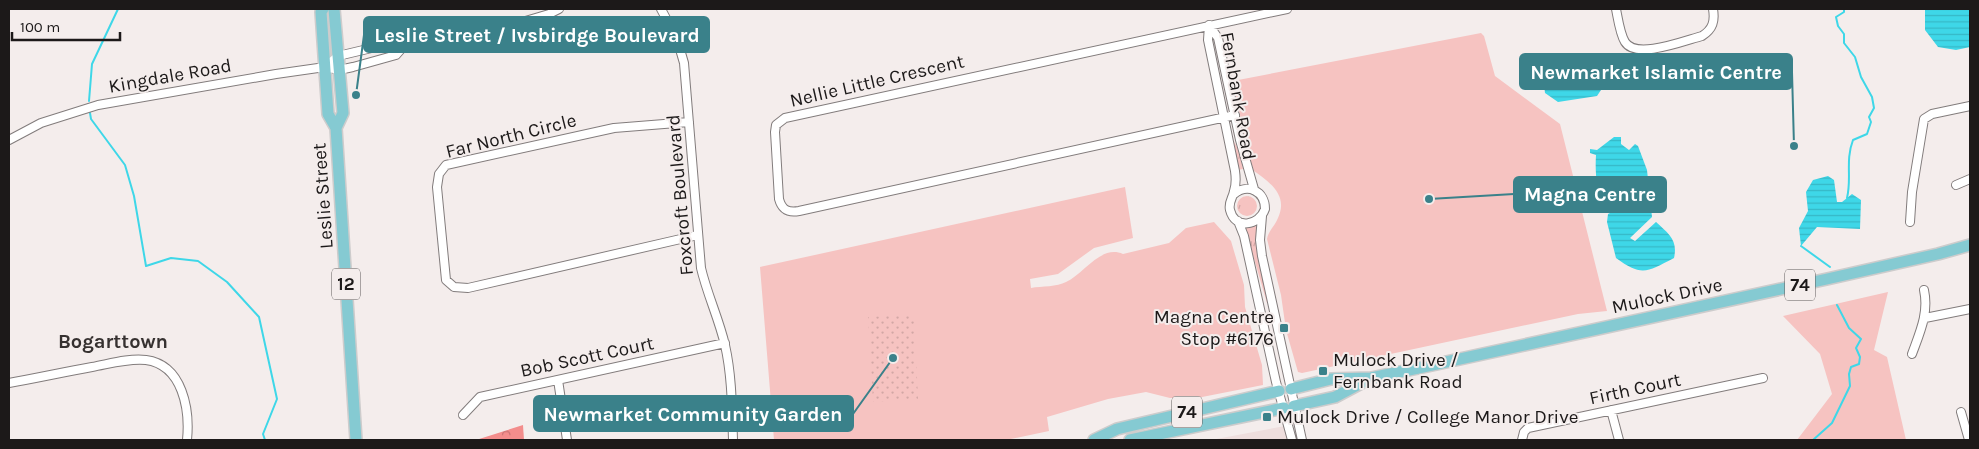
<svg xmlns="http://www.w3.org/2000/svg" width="1979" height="449" viewBox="0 0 1979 449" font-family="Karla,sans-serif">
<defs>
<pattern id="grass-tufts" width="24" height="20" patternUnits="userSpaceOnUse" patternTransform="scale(1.25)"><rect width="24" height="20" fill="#f6c3c1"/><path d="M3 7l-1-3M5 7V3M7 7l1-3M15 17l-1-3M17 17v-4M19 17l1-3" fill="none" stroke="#d2a7a5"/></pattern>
<pattern id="forest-crowns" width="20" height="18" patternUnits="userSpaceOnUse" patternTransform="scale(1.25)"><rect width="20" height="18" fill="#f38d8c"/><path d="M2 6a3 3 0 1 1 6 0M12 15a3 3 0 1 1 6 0" fill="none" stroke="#c47272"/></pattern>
<pattern id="garden-dots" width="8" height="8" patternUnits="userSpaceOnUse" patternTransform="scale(1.25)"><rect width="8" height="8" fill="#f6c3c1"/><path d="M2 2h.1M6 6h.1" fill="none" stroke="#d2a7a5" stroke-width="1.8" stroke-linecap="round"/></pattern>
<pattern id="water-rules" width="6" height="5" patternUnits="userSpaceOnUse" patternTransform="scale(1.25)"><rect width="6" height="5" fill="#3ed7e8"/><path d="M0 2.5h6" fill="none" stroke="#36b8c6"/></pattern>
</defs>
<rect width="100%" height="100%" fill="#f4edec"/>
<path fill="#eededd" d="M1285 426 1289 440H1211Z"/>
<path fill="url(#grass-tufts)" d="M1233 140 1240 152 1243 169 1238 170Z
M1237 206a10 10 0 1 1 20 0a10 10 0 1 1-20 0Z
M1257 225V247L1269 302 1267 303 1245 228Z"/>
<path fill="url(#forest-crowns)" d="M523 425 524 440H476Z"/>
<path fill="#f6c3c1" d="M1481 33 1484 36 1495 76 1560 124 1607 311 1578 314 1302 373 1298 372 1286 330 1281 295 1267 239C1268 231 1275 226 1278 218 1289 194 1268 181 1251 169L1233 81Z
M1125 187 1133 238 1094 248 1058 274 1030 279 1031 288C1042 286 1057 287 1066 282 1084 274 1101 244 1123 254L1169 243 1186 228 1214 222 1231 241 1244 285 1245 307 1262 365 1263 385 1197 398H1170L1146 392 1108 399 1047 417 1049 431 1006 440H774L760 267Z
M1888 292 1874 350 1887 357 1906 440H1797L1832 394 1820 354 1783 316Z"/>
<path fill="url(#garden-dots)" d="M914 314 918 399 873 402 868 317Z"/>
<path fill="url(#water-rules)" d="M1925 9H1970V47L1956 50 1938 47 1925 30Z
M1550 62 1591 66 1601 90 1597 96 1558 102 1545 93 1543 76 1528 72 1523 64Z
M1614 137H1621V144L1629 150 1635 144 1638 146 1647 170 1652 217 1630 238 1635 241 1656 222C1669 234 1678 240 1674 258 1647 272 1642 277 1616 258L1607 222 1608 214 1614 211 1628 212 1629 207 1604 205C1596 191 1595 171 1596 155L1590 153V149L1597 150Z
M1828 176 1834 180 1837 202H1842L1852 194 1861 200 1860 229 1817 227 1801 246 1799 228 1808 211 1806 192 1813 180Z"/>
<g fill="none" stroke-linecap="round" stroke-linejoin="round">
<path stroke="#3ed7e8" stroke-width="2" d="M1844 9V12L1836 17 1838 26 1844 34V43L1855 57 1861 77 1872 97 1874 108 1869 117 1871 122 1867 134 1853 140C1845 161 1852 178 1847 198
M89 101 92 64 118 9
M90 113 91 119 125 165 134 196 146 266 171 258 198 261 227 282 259 317 277 399 263 434 265 440
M1801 246 1830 267
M1813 440 1832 423 1850 386 1849 374 1851 367 1859 364 1860 357 1856 348 1861 339 1849 328 1837 305"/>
<defs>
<path id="street" d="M661 9 677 39 684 63 701 268C707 294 719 319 725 345 732 376 732 408 733 440
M1616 9C1618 19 1620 34 1625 42 1636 60 1686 40 1702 36 1713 29 1715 21 1713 9
M1209 25 1208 40 1235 171C1236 178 1236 185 1234 191 1233 198 1228 202 1230 210 1235 230 1259 226 1265 209 1265 191 1248 183 1234 194
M1209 25 1218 38 1240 140 1254 189
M325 67 339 70 353 67 396 55 403 47 522 22 549 14 559 9
M1235 115 799 211C788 213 782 210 779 199L775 132 776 125 785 118 1287 9
M689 122 614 128 446 165 439 174 437 187 446 280 454 287 468 288 698 235
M9 140 41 123 98 105 276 74 325 67 338 56 397 42 403 47
M1956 185 1970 179
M1262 216 1260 240 1262 256 1302 440
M1238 221 1244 236 1276 382 1292 440
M1910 222 1912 192 1924 119 1932 114 1970 106
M1925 318 1970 309
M1912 354C1920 332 1929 313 1924 290
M558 380 567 440
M9 383C37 378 64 372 92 367 109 364 128 358 146 360 183 365 190 410 187 440
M1611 410 1619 440
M1961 412 1969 440
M463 415 480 397 725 343
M1522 440 1524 432 1528 428 1763 378"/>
<path id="primary" d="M323 9 321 12 328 114 336 128 356 440
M334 9 343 113 336 128
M1291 389 1331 379 1371 378 1423 367 1827 279 1938 254 1970 245
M1294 406 1335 397 1367 380
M1094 440 1117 429 1279 391
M1130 440 1284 408"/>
</defs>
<use href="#street" stroke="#827c7c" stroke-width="10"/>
<use href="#primary" stroke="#cdcccc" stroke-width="14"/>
<use href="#street" stroke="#fff" stroke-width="8"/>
<use href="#primary" stroke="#85cad2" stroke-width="11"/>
</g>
<g fill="#3a818a" stroke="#f4edec" stroke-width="2">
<rect x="1279" y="323" width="10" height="10" rx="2.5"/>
<rect x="1318" y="366" width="10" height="10" rx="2.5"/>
<rect x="1262" y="412" width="10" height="10" rx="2.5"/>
</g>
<g text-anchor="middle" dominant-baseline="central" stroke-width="4" stroke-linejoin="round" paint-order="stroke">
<g fill="#f4edec" stroke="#5d5958" stroke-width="1">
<rect x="332" y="268.5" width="28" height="31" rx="4"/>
<rect x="1785" y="269.5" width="30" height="31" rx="4"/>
<rect x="1172" y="396.5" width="30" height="31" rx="4"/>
</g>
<g font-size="18" font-weight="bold" fill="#1c1919">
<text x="346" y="284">12</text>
<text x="1800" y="285">74</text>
<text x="1187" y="412">74</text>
</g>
<g font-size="19" fill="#1c1919" stroke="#f4edec">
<text transform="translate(170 76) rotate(-10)">Kingdale Road</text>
<text transform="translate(877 81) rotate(-13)">Nellie Little Crescent</text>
<text transform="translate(1238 96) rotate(80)">Fernbank Road</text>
<text transform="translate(511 136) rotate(-14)">Far North Circle</text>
<text transform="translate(680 195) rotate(-95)">Foxcroft Boulevard</text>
<text transform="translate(323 196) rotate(-94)">Leslie Street</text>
<text transform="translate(1667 296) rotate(-12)">Mulock Drive</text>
<text transform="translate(587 357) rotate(-12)">Bob Scott Court</text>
<text transform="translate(1635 389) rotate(-12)">Firth Court</text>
</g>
<g font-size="19" fill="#1c1919" stroke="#f4edec" text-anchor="start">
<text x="1274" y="317" text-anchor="end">Magna Centre<tspan x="1274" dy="22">Stop #6176</tspan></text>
<text x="1333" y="360">Mulock Drive /<tspan x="1333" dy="22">Fernbank Road</tspan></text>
<text x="1277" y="417">Mulock Drive / College Manor Drive</text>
</g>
<g font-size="20" font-weight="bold" fill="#363130" stroke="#f4edec">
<text x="113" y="341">Bogarttown</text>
</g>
</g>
<path fill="none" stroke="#3a818a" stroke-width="2" d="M356 95L364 35M1794 146L1792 72M1429 199L1514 194M893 358L853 414"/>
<g fill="#3a818a" stroke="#f4edec" stroke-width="2">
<circle cx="356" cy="95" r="5"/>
<circle cx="1794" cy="146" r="5"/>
<circle cx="1429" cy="199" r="5"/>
<circle cx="893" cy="358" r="5"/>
</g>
<g fill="#3a818a" stroke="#3a818a" stroke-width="2">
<rect x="364" y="17" width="345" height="35" rx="5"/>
<rect x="1520" y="54" width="272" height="35" rx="5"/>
<rect x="1514" y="177" width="152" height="35" rx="5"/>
<rect x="534" y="396" width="319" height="35" rx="5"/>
</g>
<g font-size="20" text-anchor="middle" font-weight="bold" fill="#fff">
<text x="537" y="42">Leslie Street / Ivsbirdge Boulevard</text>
<text x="1656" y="79">Newmarket Islamic Centre</text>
<text x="1590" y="201">Magna Centre</text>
<text x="693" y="421">Newmarket Community Garden</text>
</g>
<rect width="1979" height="449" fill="none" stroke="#1c1919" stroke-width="20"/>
<path d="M12 32v8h108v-8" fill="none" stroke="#1c1919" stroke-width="2.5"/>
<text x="20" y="32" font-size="15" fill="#1c1919" stroke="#f4edec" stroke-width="4" paint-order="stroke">100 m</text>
</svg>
